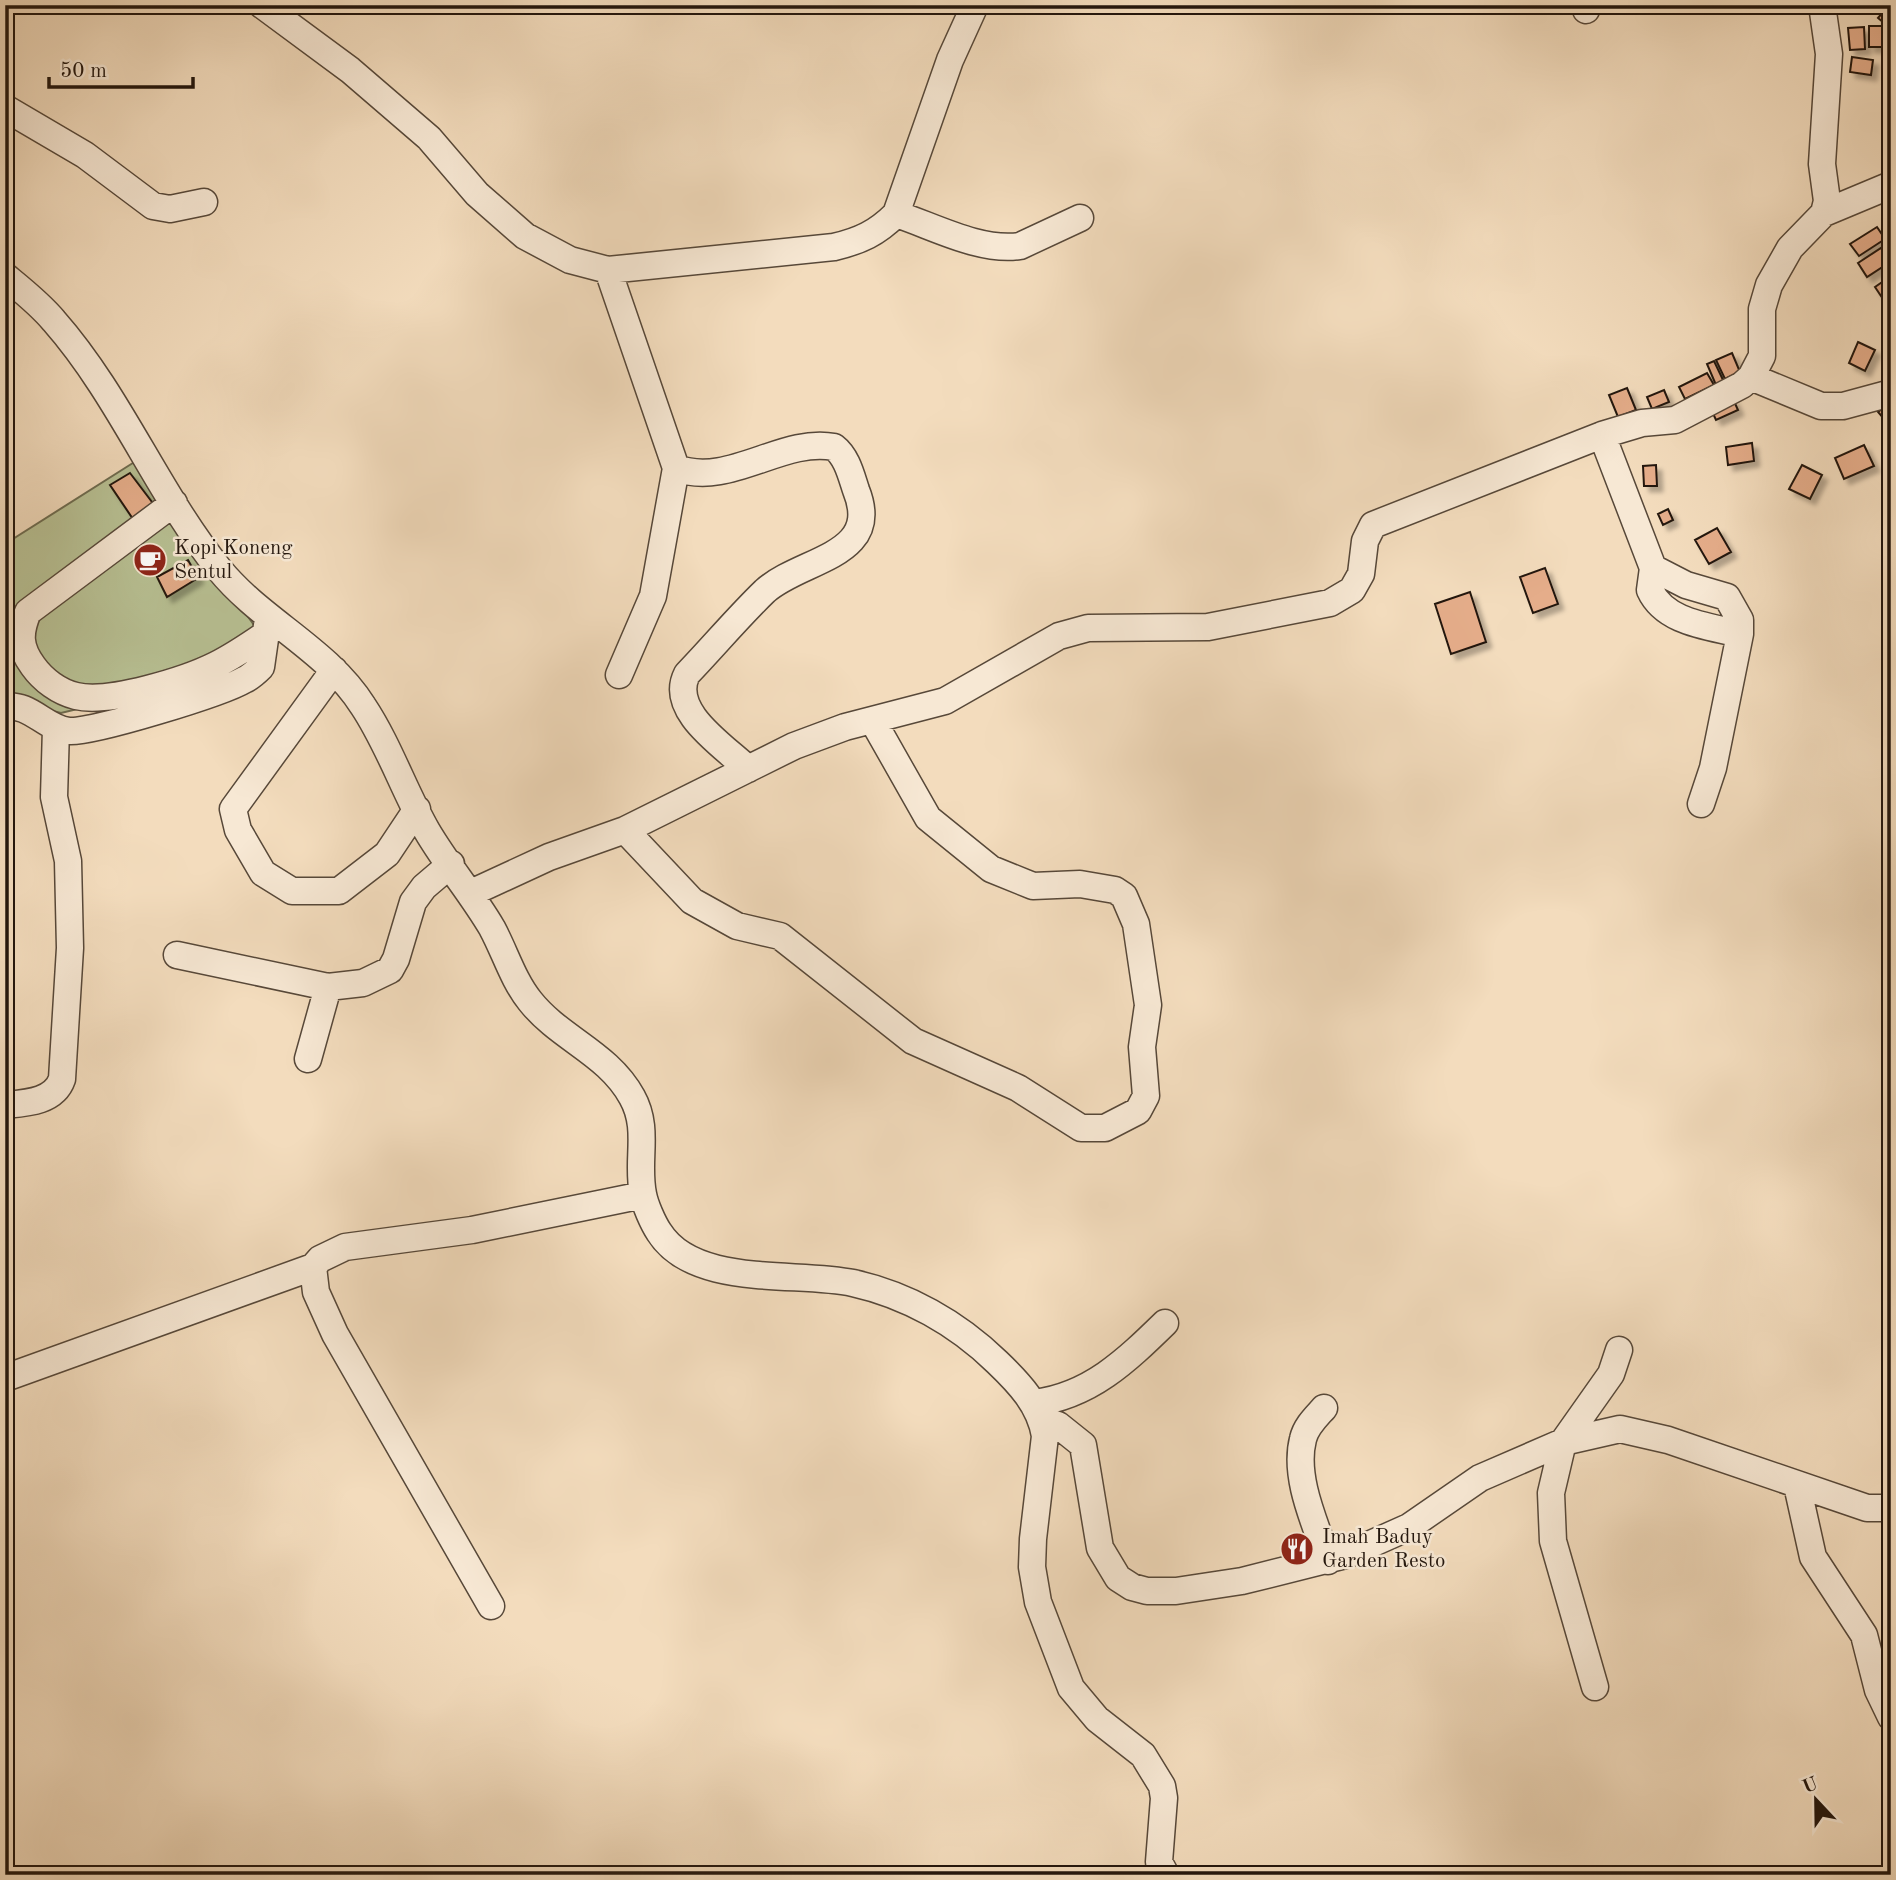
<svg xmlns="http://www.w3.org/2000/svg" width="1896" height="1880" viewBox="0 0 1896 1880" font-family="'Old Standard TT',serif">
<defs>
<filter id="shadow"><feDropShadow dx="5.5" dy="5.5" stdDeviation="2" flood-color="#0004"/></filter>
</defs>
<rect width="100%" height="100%" fill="#f3dcbd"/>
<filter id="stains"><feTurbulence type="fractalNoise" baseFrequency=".00286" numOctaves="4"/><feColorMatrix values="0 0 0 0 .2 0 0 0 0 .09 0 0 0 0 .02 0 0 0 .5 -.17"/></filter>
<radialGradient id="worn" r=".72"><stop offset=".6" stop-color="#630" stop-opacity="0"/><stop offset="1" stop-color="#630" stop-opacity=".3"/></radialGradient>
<path fill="#b8c194" stroke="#6e6c50" stroke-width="2" d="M136 461 259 632 257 659 214 676 61 713 5 699V544Z"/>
<path fill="#e5ad8a" stroke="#23160d" stroke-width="2" filter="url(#shadow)" d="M1889 5 1891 7V29L1878 18Z
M1869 26H1883V47H1869Z
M1864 27 1865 49 1850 50 1848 28Z
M1852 57 1873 60 1871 75 1850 72Z
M1877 227 1885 239 1859 256 1850 244Z
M1881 248 1890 262 1867 277 1858 263Z
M1891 276V303L1887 305 1875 287Z
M1858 342 1875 350 1865 371 1849 363Z
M1732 353 1740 372 1725 379 1716 360Z
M1714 361 1724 382 1716 385 1707 364Z
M1707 373 1714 385 1685 399 1679 387Z
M1627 388 1636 410 1618 417 1609 395Z
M1664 390 1669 402 1652 409 1647 397Z
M1733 399 1738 410 1716 420 1711 409Z
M1891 402V425L1890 426 1878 412Z
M1752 443 1754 461 1728 465 1726 447Z
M1864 445 1874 466 1844 479 1835 458Z
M1656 465 1657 486H1644L1643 466Z
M1802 465 1822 475 1810 499 1789 489Z
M130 473 155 506 135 522 110 485Z
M1668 509 1673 520 1663 525 1658 514Z
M1717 528 1731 552 1709 564 1695 540Z
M188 560 198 578 167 597 157 577Z
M1545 568 1558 604 1533 613 1520 577Z
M1470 592 1486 642 1451 654 1435 604Z"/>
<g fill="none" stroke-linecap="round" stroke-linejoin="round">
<defs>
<path id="minor" d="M262 5 350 70 429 138 477 194 525 236 570 260 608 270 834 247C860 241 877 233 896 214L950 60 975 5
M1586 10 1587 5
M5 108 85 155 153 206 170 209 204 202
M1824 213 1891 185
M896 214C933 226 980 252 1020 246L1080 218
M608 270 676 468 653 596 619 675
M5 276C22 290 40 304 54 321 120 396 157 492 219 569 261 621 327 649 363 706 389 745 404 791 427 831 447 865 472 894 492 928 505 952 513 980 530 1001 560 1039 608 1053 632 1097 650 1129 636 1160 643 1194 645 1205 653 1223 659 1232 694 1288 796 1271 853 1283 907 1295 957 1323 997 1362 1019 1383 1040 1405 1045 1436L1033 1539 1032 1567 1038 1602 1071 1688 1097 1719 1143 1755 1162 1786 1164 1798 1159 1862 1166 1875
M1751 377 1821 406H1843L1891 393
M1602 435 1653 568 1686 585 1727 597 1740 620V634L1713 768 1701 804
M676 468C729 488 782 437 834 447 847 457 851 475 856 490 883 557 802 558 765 591 738 617 713 647 687 674 668 711 724 746 748 769
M174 503 28 612C19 633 19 647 33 666 43 680 59 692 76 696 109 704 186 680 216 665 234 656 250 645 266 634
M1653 568 1650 590C1665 623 1709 626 1740 634
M334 670 233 809 238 830 263 873 292 891H339L387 854 417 809
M5 707C29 702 46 729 69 731 92 733 222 693 244 680 251 677 256 672 261 667L267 625
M625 830 692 901 737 926 780 936 913 1041 1018 1088 1081 1128H1105L1138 1111 1146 1096 1142 1047 1148 1005 1136 924 1124 896 1115 890 1080 884 1033 886 991 869 928 818 873 721
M471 893 549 857 625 830 794 746 845 727 945 701 1059 636 1088 628 1208 627 1330 603 1352 590 1361 574 1365 541 1373 525 1602 435 1642 423 1675 420 1742 385 1751 377 1762 356V309L1769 285 1790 248 1824 213 1827 201 1822 164 1829 54 1822 5
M177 955 328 987 363 983 390 970 396 959 413 902 424 887 451 864
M308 1059 328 987
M5 1105C26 1103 54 1102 62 1079L70 948 68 861 54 797 56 728
M5 1378 313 1267
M1034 1403C1090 1396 1126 1361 1165 1323
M1324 1408C1316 1417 1306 1426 1303 1439 1293 1478 1316 1525 1328 1561
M1043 1420 1058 1425 1083 1445 1100 1548 1118 1578 1132 1587 1147 1591H1176L1242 1581 1346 1555 1409 1527 1480 1478 1563 1442 1620 1429 1668 1440 1867 1508H1891
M1797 1485 1813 1557 1864 1635 1878 1690 1891 1717
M491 1606 335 1334 316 1292 313 1267 320 1259 345 1247 472 1230 643 1195
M1595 1687 1553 1541 1551 1493 1563 1442 1611 1374 1619 1350"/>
</defs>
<use href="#minor" stroke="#574839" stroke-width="29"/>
<use href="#minor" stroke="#f7e8d4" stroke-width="26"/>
</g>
<defs>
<symbol id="cafe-disc" viewBox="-11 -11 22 22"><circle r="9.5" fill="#8f2418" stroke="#f7e8d4"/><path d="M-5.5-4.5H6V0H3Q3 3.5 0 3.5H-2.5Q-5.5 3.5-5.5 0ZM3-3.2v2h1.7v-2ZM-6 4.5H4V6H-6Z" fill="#fff"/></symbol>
<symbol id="restaurant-disc" viewBox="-11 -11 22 22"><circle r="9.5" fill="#8f2418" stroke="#f7e8d4"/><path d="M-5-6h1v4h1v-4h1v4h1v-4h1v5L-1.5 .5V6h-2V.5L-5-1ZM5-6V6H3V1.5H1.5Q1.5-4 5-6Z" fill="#fff"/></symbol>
</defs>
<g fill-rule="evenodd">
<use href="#cafe-disc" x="131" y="541" width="38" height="38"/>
<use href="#restaurant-disc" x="1278" y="1530" width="38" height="38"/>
</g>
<g text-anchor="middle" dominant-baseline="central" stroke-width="5" stroke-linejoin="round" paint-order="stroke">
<g font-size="21" fill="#23160d" stroke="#f7e8d4" text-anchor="start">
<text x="174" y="548">Kopi Koneng<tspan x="174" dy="24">Sentul</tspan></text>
<text x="1322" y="1537">Imah Baduy<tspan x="1322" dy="24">Garden Resto</tspan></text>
</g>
</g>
<rect width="1896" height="1880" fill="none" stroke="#f3dcbd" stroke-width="28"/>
<rect x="7" y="7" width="1882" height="1866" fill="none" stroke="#23160d" stroke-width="3.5"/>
<rect x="14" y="14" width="1868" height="1852" fill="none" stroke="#23160d" stroke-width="2"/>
<g transform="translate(1816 1800) rotate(338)" stroke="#f7e8d4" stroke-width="5" paint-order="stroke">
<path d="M0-5L12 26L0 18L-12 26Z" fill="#23160d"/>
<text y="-10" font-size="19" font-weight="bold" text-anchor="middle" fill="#23160d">U</text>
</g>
<path d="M49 77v10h144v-10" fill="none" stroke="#23160d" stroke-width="3.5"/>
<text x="60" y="77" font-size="21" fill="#23160d" stroke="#f7e8d4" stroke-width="5" paint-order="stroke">50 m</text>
<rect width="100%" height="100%" filter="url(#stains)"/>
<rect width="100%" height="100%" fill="url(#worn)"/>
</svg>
